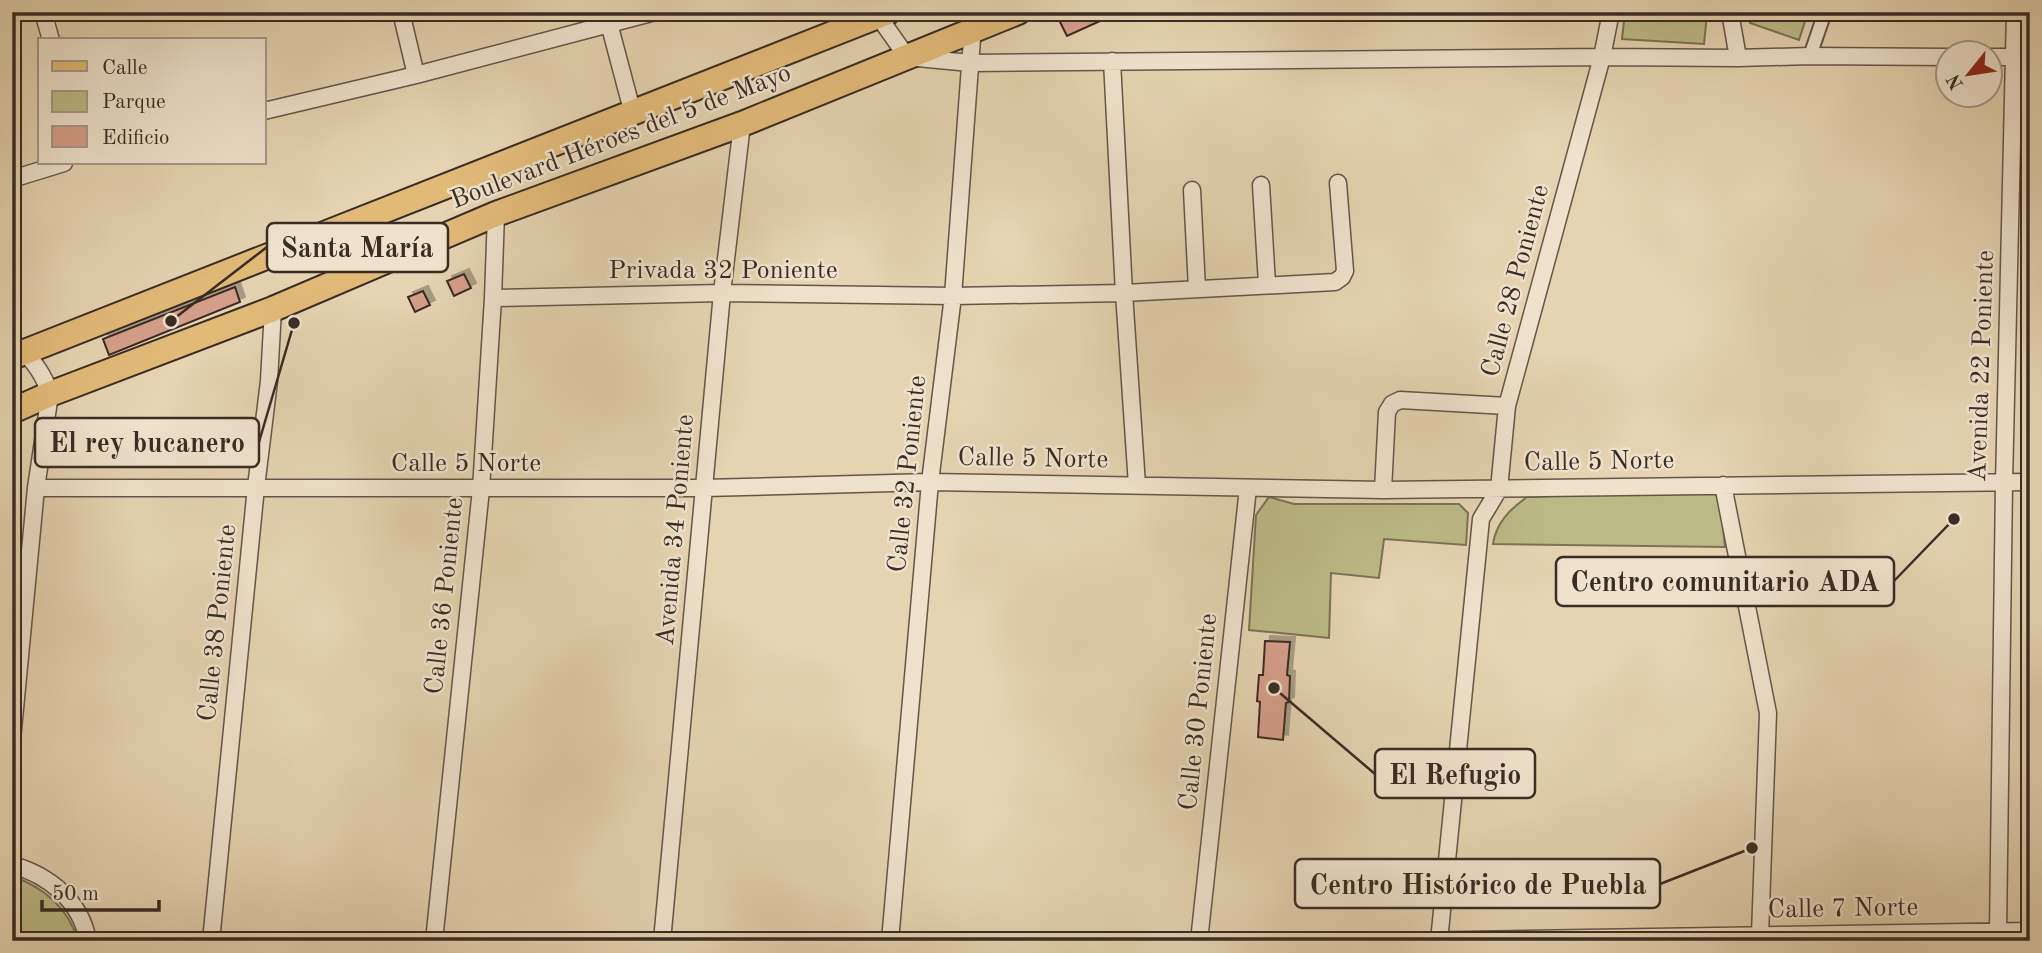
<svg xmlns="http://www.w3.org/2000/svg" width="2042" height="953" viewBox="0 0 2042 953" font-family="'Old Standard TT',serif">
<defs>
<filter id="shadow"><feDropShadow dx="5" dy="-5" stdDeviation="0" flood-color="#0004"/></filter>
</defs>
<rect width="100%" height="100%" fill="#e5d3b1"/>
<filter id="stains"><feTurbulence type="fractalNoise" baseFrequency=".00286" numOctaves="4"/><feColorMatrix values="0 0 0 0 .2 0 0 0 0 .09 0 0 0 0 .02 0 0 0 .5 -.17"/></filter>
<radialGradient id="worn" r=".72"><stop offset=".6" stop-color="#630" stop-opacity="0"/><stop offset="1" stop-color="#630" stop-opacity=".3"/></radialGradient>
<path fill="#bbba87" stroke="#7a7356" stroke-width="2" d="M1625 12 1707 14 1704 44 1622 39Z
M1754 12H1808L1799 40 1750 23Z
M1710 490 1720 497 1725 547 1493 544C1496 523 1510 509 1527 497Z
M1269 497 1294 504H1459L1468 513 1466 545 1384 539 1379 578 1331 573 1329 638 1249 630 1256 515Z
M12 876C43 887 69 908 78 941H12Z"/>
<path fill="#d59e8a" stroke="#392c24" stroke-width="2" filter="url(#shadow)" d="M1076 12H1120L1067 36 1059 20Z
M464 274 471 288 454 296 447 281Z
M235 287 240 302 109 355 103 339Z
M423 291 430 305 415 312 408 297Z
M1265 641 1290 642 1287 675 1290 676 1289 702 1286 703 1283 740 1258 737 1260 702 1257 701 1259 675H1263Z"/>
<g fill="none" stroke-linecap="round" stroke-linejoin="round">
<defs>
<path id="pedestrian" d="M1810 56 1825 12"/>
<path id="minor" d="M43 12 51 40
M401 12 416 75
M606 12 633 114
M873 12 881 20 907 57 970 63 1602 57 1738 58 1810 56 1948 57
M1730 12 1738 58
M1990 57H2030
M1112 61 1124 293 1137 485
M264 111 416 75 655 12
M12 179 64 163
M1261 185 1267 284
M1192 190 1197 289
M493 298 722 293 953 296 1124 293 1335 282 1342 277 1345 271 1338 183
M1723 485 1768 713 1760 935
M36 488H705L930 482 1383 490 2030 482
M1383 490 1387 412 1392 404 1400 400 1507 406
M12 740 36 488 50 394C45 378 34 359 19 349
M12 865C49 875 81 901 88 941
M1998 931 2004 483 2015 12
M211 941 256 487 269 381 273 309
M434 941 481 489 493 298 496 214
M662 941 722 293 742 124
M890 941 930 482 953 296 974 12
M1199 941 1248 488
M1405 941 2030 931
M1439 941 1481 519 1499 489 1507 406 1602 57 1611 12"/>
<path id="primary" d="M12 357 888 12
M12 411 50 394 273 309 496 214 742 124 1018 12"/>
</defs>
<use href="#pedestrian" stroke="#645647" stroke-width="16"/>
<use href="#minor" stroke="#645647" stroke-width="19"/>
<use href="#primary" stroke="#392c24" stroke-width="28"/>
<use href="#pedestrian" stroke="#eee2cc" stroke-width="12"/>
<use href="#minor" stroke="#eee2cc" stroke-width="16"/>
<use href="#primary" stroke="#e2ba78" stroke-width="24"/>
</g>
<g text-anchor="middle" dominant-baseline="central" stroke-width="5" stroke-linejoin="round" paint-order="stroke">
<g font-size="26" fill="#392c24" stroke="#eee2cc">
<text transform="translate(621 137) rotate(-21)">Boulevard Héroes del 5 de Mayo</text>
<text x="723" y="271">Privada 32 Poniente</text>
<text transform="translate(1516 281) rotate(-75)">Calle 28 Poniente</text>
<text transform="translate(1982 366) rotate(-88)">Avenida 22 Poniente</text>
<text transform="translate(1033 459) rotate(1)">Calle 5 Norte</text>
<text transform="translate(1599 462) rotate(-1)">Calle 5 Norte</text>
<text x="466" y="464">Calle 5 Norte</text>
<text transform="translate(908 474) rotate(-84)">Calle 32 Poniente</text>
<text transform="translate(676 530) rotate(-85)">Avenida 34 Poniente</text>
<text transform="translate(445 596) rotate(-84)">Calle 36 Poniente</text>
<text transform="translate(218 623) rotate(-84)">Calle 38 Poniente</text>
<text transform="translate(1199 712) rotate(-84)">Calle 30 Poniente</text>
<text transform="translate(1843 909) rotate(-1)">Calle 7 Norte</text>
</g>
</g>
<path fill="none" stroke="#392c24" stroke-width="2.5" d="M171 321L267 247M294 323L259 442M1954 519L1894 581M1274 688L1375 774M1752 848L1660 884"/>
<g fill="#392c24" stroke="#eee2cc" stroke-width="2.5">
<circle cx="171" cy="321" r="7"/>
<circle cx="294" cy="323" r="7"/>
<circle cx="1954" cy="519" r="7"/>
<circle cx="1274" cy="688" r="7"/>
<circle cx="1752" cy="848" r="7"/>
</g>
<g fill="#eee2cc" stroke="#392c24" stroke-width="2.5">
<rect x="267" y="223" width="181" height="49" rx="7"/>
<rect x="35" y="418" width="224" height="49" rx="7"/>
<rect x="1556" y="557" width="338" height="49" rx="7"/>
<rect x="1375" y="749" width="160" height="49" rx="7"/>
<rect x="1295" y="859" width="365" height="49" rx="7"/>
</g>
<g font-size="28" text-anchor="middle" font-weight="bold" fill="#392c24">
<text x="357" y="257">Santa María</text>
<text x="147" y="452">El rey bucanero</text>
<text x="1725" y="591">Centro comunitario ADA</text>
<text x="1455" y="784">El Refugio</text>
<text x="1478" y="894">Centro Histórico de Puebla</text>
</g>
<rect width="2042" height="953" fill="none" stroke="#e5d3b1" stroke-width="42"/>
<rect x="14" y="14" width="2014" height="925" fill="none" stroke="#392c24" stroke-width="3.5"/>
<rect x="21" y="21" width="2000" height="911" fill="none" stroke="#392c24" stroke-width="2"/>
<rect x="38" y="38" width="228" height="126" fill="#eee2cc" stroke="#a69989" stroke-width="2"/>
<rect x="52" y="61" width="35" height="10" fill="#e2ba78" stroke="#a69989" stroke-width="2"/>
<text x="102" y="74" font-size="21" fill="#392c24">Calle</text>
<rect x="52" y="91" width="35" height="21" fill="#bbba87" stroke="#a69989" stroke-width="2"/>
<text x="102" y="108" font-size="21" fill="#392c24">Parque</text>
<rect x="52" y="126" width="35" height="21" fill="#d59e8a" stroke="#a69989" stroke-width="2"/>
<text x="102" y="144" font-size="21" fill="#392c24">Edificio</text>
<g transform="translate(1969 74) rotate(240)"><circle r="33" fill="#eee2cc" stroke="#a69989" stroke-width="2"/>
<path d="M0-5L12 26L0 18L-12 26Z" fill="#8f2418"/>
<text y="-10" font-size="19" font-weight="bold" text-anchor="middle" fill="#392c24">N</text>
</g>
<path d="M42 900v10h117v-10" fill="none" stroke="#392c24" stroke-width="3.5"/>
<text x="52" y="900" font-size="21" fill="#392c24" stroke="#eee2cc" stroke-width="5" paint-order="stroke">50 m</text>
<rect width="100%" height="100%" filter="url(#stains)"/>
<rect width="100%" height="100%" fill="url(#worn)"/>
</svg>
